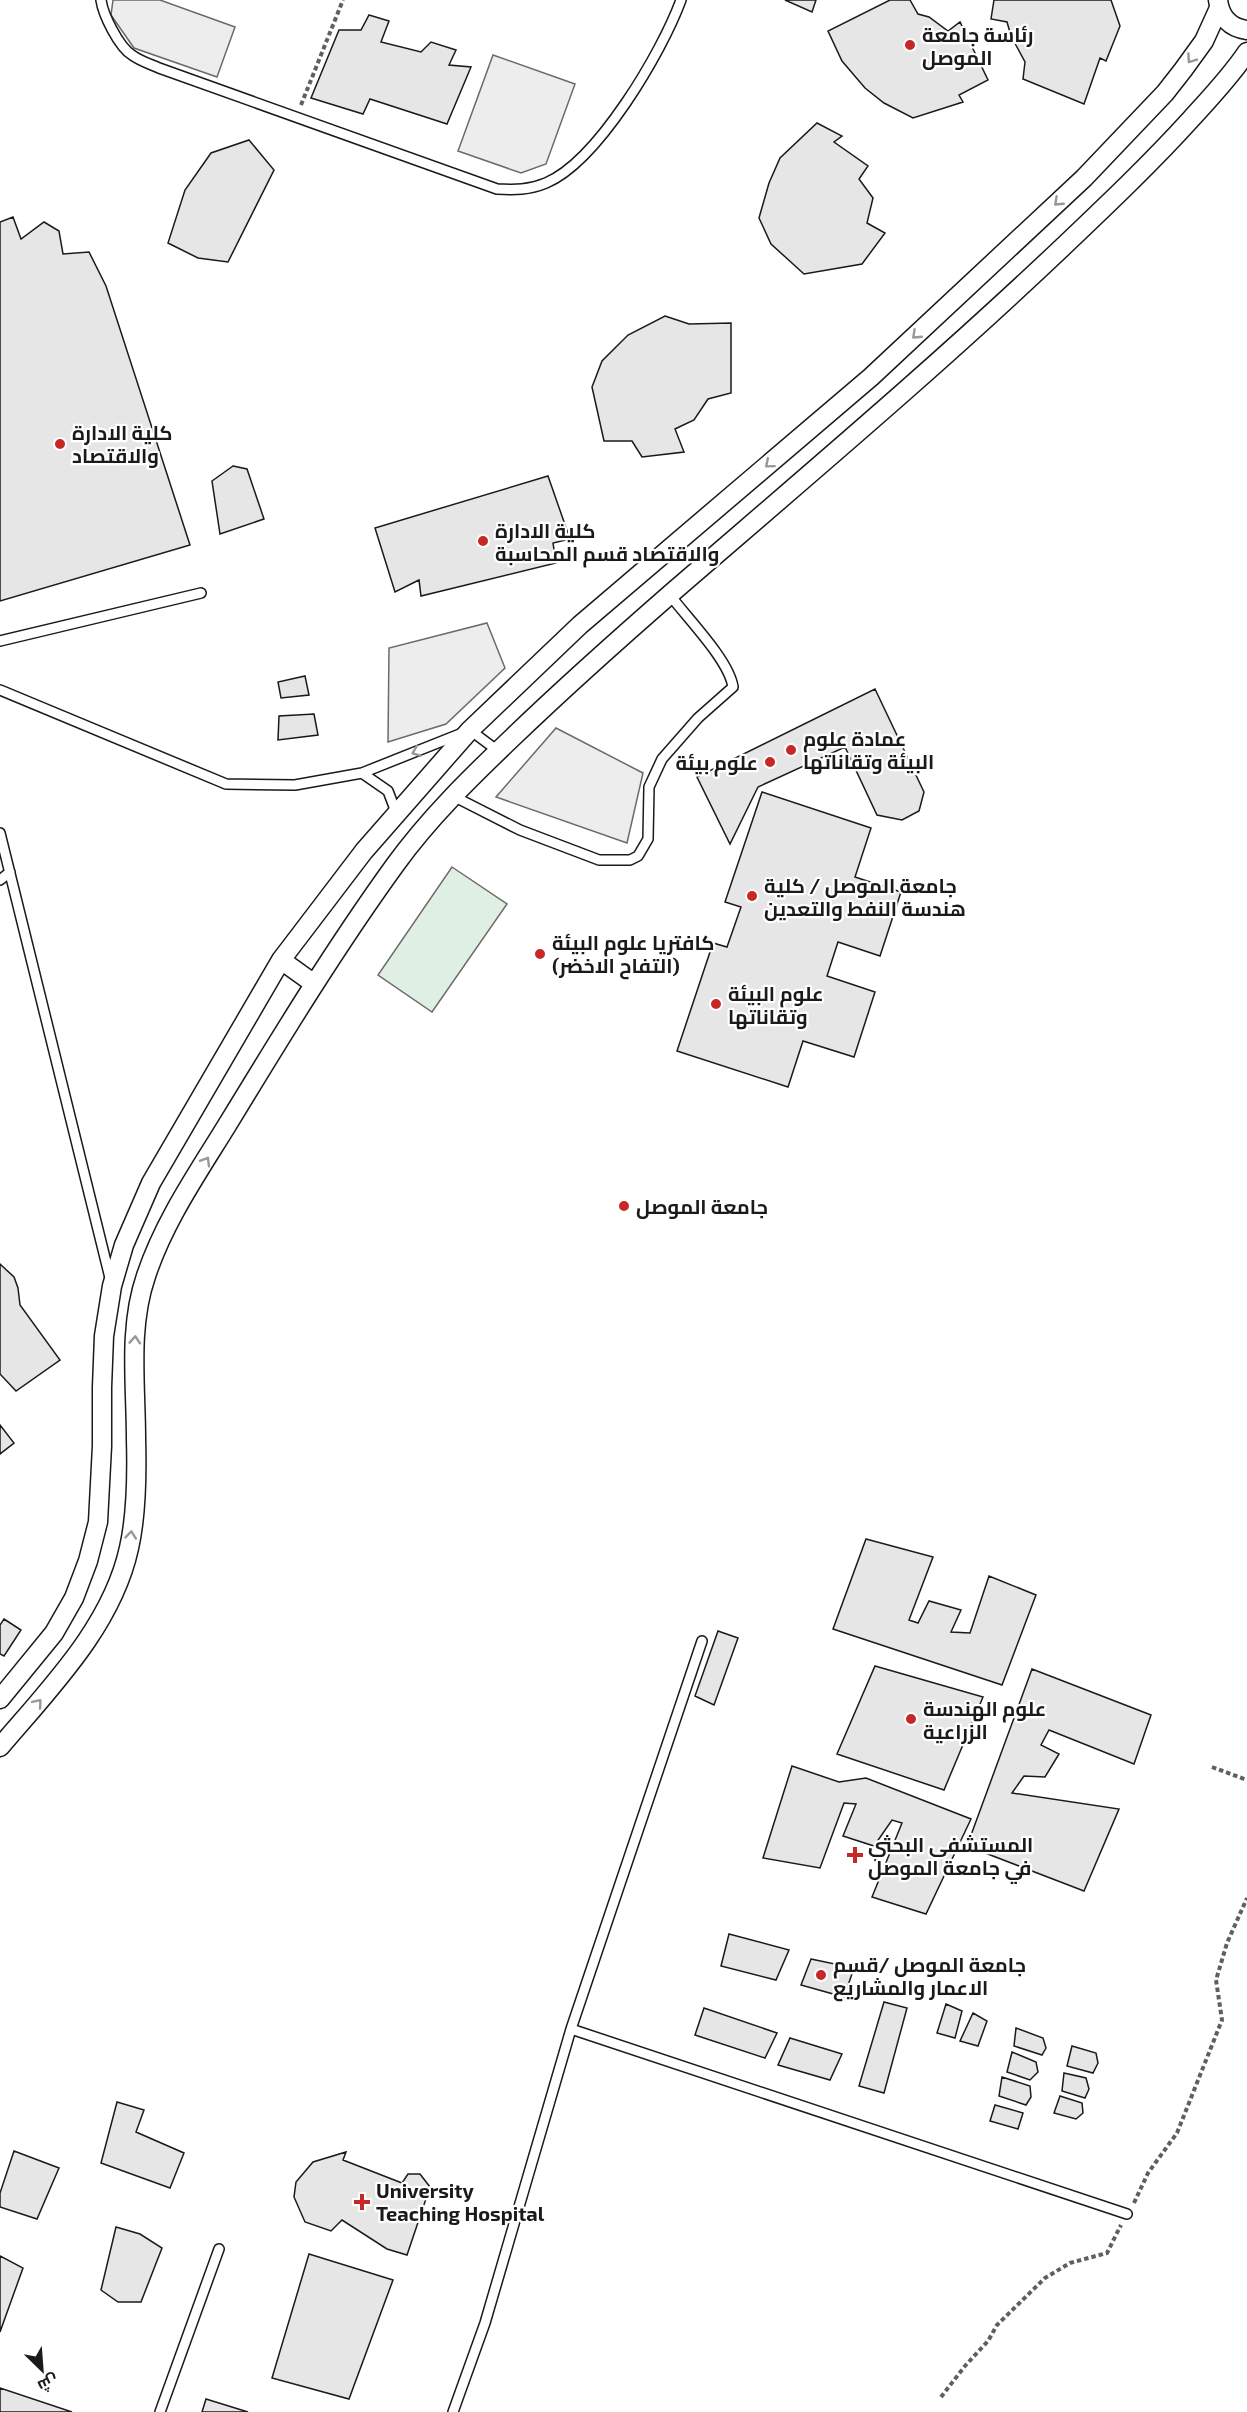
<svg xmlns="http://www.w3.org/2000/svg" width="1247" height="2412" viewBox="0 0 1247 2412" font-family="'Exo 2',Cairo,sans-serif">
<rect width="100%" height="100%" fill="#fff"/>
<path fill="#e0efe3" stroke="#6a6a6a" stroke-width="1.5" d="M452 867 507 904 432 1012 378 975Z"/>
<path fill="#ededed" stroke="#6a6a6a" stroke-width="1.5" d="M113 0H160L235 27 217 77 134 48 111 15Z
M493 55 575 84 546 164 521 173 458 151Z
M487 623 505 668 446 724 388 742 389 648Z
M556 728 643 773 627 843 496 797Z"/>
<path fill="#e6e6e6" stroke="#1a1a1a" stroke-width="1.5" d="M785 0H816L812 12Z
M890 0H910L918 14 929 17 948 31 960 22 988 80 959 95 963 102 913 118 884 103 865 88 842 61 828 31Z
M994 0H1111L1120 26 1106 61 1100 58 1084 104 1023 79 1025 62 1011 36 1007 22 991 19Z
M369 15 389 21 381 42 421 52 431 42 456 50 449 65 471 67 447 124 370 99 363 114 311 98 339 30H361Z
M817 123 842 136 834 142 868 166 859 179 873 198 867 223 885 233 862 264 804 274 771 244 759 218 769 183 780 158Z
M249 140 274 170 228 262 198 258 168 243 185 190 211 153Z
M13 217 21 239 44 222 59 231 63 254 89 252 106 286 190 545 0 601V222Z
M665 316 689 324 731 323V393L708 399 694 420 675 429 684 452 642 457 632 441H604L592 387 602 361 628 335Z
M233 466 247 469 264 519 220 534 212 481Z
M548 476 570 539 553 543 556 563 421 596 419 580 395 592 375 528Z
M305 676 309 695 281 698 278 682Z
M875 689 924 792 919 811 902 820 877 815 845 747 758 787 730 844 697 777Z
M314 714 318 735 278 740 279 716Z
M762 792 871 828 855 877 901 892 880 956 838 942 827 976 875 992 854 1057 803 1041 788 1087 677 1051 713 943 727 947 741 907 725 902Z
M0 1264 14 1277 18 1288 20 1305 60 1360 16 1391 0 1374Z
M0 1425 14 1443 0 1454Z
M866 1539 933 1557 909 1620 918 1623 929 1601 961 1610 951 1632 970 1633 989 1576 1036 1595 1002 1685 833 1629Z
M4 1619 21 1630 4 1656 0 1654V1625Z
M718 1631 738 1638 714 1705 695 1696Z
M875 1666 983 1697 944 1790 837 1754Z
M1032 1669 1151 1715 1134 1764 1049 1730 1041 1745 1059 1754 1045 1777 1024 1776 1012 1793 1119 1809 1084 1891 967 1846Z
M792 1766 839 1782 866 1778 971 1819 926 1914 872 1897 902 1823 892 1820 874 1846 843 1836 856 1804 844 1803 820 1868 763 1858Z
M729 1934 789 1950 776 1980 721 1966Z
M811 1959 854 1968 844 1997 801 1985Z
M884 2002 907 2008 884 2093 859 2086Z
M946 2004 962 2011 955 2038 937 2033Z
M704 2008 777 2033 765 2058 695 2035Z
M973 2013 987 2021 978 2046 960 2041Z
M1016 2028 1043 2038 1046 2048 1042 2055 1014 2046Z
M790 2038 842 2054 830 2080 778 2065Z
M1072 2046 1096 2053 1098 2063 1093 2073 1067 2066Z
M1012 2052 1036 2062 1038 2072 1030 2080 1007 2072Z
M1064 2073 1086 2078 1089 2089 1085 2098 1062 2091Z
M1002 2077 1030 2086 1031 2097 1026 2105 999 2096Z
M1060 2096 1082 2103 1083 2113 1076 2119 1054 2113Z
M117 2102 144 2110 136 2132 184 2153 170 2188 101 2163Z
M995 2105 1023 2113 1018 2129 990 2121Z
M14 2151 59 2168 37 2219 0 2207V2193Z
M346 2152 343 2160 402 2183 408 2174H420L430 2187 407 2255 387 2249 342 2220 331 2231 305 2222 294 2197 296 2182 313 2162Z
M116 2227 140 2234 162 2248 141 2302H118L101 2290Z
M309 2254 393 2280 349 2399 272 2378Z
M0 2256 23 2268 0 2332Z
M0 2388 72 2412H0Z
M206 2399 248 2412H202Z"/>
<g fill="none" stroke-linecap="round" stroke-linejoin="round">
<defs>
<path id="service" d="M101 0C103 15 119 47 132 55 140 61 150 64 159 68L497 189C515 190 529 190 546 183 598 161 662 52 681 0
M0 641 201 593
M0 690 226 784 295 785 362 773 470 730 498 751
M362 773 388 791 396 812
M453 796 520 830 599 860H630L638 856 648 839 649 787 662 759 698 718 733 687C729 660 687 618 670 595
M0 833 110 1278
M0 880 10 872
M571 2029 1127 2214
M160 2412 219 2249
M453 2412 485 2323 571 2029 702 1641"/>
<path id="minor" d="M1218 0C1220 17 1230 28 1247 30
M281 960 313 983
M0 1699 54 1633 74 1598 88 1561 98 1522 102 1446V1387L104 1336 112 1286 124 1245 151 1183 281 960 364 851 470 730 580 625 871 377 1084 178 1165 93 1183 70 1204 41 1219 8
M0 1747C50 1688 112 1626 129 1548 137 1513 137 1474 136 1439 136 1385 128 1328 146 1276 164 1221 199 1171 229 1122 282 1035 335 948 395 865 429 818 471 777 513 737 566 686 620 638 675 590 807 476 941 363 1068 242 1110 202 1152 162 1191 119 1211 97 1231 76 1247 52"/>
</defs>
<use href="#service" stroke="#1a1a1a" stroke-width="12"/>
<use href="#minor" stroke="#1a1a1a" stroke-width="21"/>
<path stroke="#5f5f5f" stroke-width="4" stroke-dasharray="4.5 3" stroke-linecap="butt" d="M301 105 343 0
M1212 1767 1247 1780
M1134 2203 1148 2173 1177 2133 1222 2020 1216 1980 1227 1943 1247 1898
M941 2397 965 2366 988 2341 997 2325 1045 2278 1070 2263 1107 2253 1121 2225"/>
<use href="#service" stroke="#fff" stroke-width="9"/>
<use href="#minor" stroke="#fff" stroke-width="18"/>
</g>
<defs><path id="oneway-chevron" d="M-2-3.5L2.5 0L-2 3.5" fill="none" stroke-width="1.6" stroke-linecap="round" stroke-linejoin="round" transform="scale(1.5)"/></defs>
<g stroke="#989898">
<use href="#oneway-chevron" transform="translate(1191 59) rotate(125)"/>
<use href="#oneway-chevron" transform="translate(1058 202) rotate(137)"/>
<use href="#oneway-chevron" transform="translate(916 335) rotate(137)"/>
<use href="#oneway-chevron" transform="translate(769 464) rotate(140)"/>
<use href="#oneway-chevron" transform="translate(416 752) rotate(158)"/>
<use href="#oneway-chevron" transform="translate(206 1161) rotate(-59)"/>
<use href="#oneway-chevron" transform="translate(135 1340) rotate(-86)"/>
<use href="#oneway-chevron" transform="translate(131 1535) rotate(-84)"/>
<use href="#oneway-chevron" transform="translate(38 1703) rotate(-50)"/>
</g>
<g fill="#c62828" stroke="#fff" stroke-width="2">
<circle cx="910" cy="45" r="6"/>
<circle cx="60" cy="444" r="6"/>
<circle cx="483" cy="541" r="6"/>
<circle cx="791" cy="750" r="6"/>
<circle cx="770" cy="762" r="6"/>
<circle cx="752" cy="896" r="6"/>
<circle cx="540" cy="954" r="6"/>
<circle cx="716" cy="1004" r="6"/>
<circle cx="624" cy="1206" r="6"/>
<circle cx="911" cy="1719" r="6"/>
<path d="M852 1846h6v6h6v6h-6v6h-6v-6h-6v-6h6z"/>
<circle cx="821" cy="1975" r="6"/>
<path d="M359 2193h6v6h6v6h-6v6h-6v-6h-6v-6h6z"/>
</g>
<g text-anchor="middle" dominant-baseline="central" stroke-width="4.5" stroke-linejoin="round" paint-order="stroke">
<g font-size="20" font-weight="bold" fill="#1a1a1a" stroke="#fff" text-anchor="start">
<text x="922" y="34">رئاسة جامعة<tspan x="922" dy="23">الموصل</tspan></text>
<text x="72" y="432">كلية الادارة<tspan x="72" dy="23">والاقتصاد</tspan></text>
<text x="495" y="530">كلية الادارة<tspan x="495" dy="23">والاقتصاد قسم المحاسبة</tspan></text>
<text x="803" y="738">عمادة علوم<tspan x="803" dy="23">البيئة وتقاناتها</tspan></text>
<text x="758" y="762" text-anchor="end">علوم بيئة</text>
<text x="764" y="885">جامعة الموصل / كلية<tspan x="764" dy="23">هندسة النفط والتعدين</tspan></text>
<text x="552" y="942">كافتريا علوم البيئة<tspan x="552" dy="23">(التفاح الاخضر)</tspan></text>
<text x="728" y="993">علوم البيئة<tspan x="728" dy="23">وتقاناتها</tspan></text>
<text x="636" y="1206">جامعة الموصل</text>
<text x="923" y="1708">علوم الهندسة<tspan x="923" dy="23">الزراعية</tspan></text>
<text x="868" y="1844">المستشفى البحثي<tspan x="868" dy="23">في جامعة الموصل</tspan></text>
<text x="833" y="1964">جامعة الموصل /قسم<tspan x="833" dy="23">الاعمار والمشاريع</tspan></text>
<text x="376" y="2190">University<tspan x="376" dy="23">Teaching Hospital</tspan></text>
</g>
</g>
<g transform="translate(42 2370) rotate(155)" stroke="#ffffff" stroke-width="4.5" paint-order="stroke">
<path d="M0-4.5L10 22L0 15L-10 22Z" fill="#1a1a1a"/>
<text y="-9" font-size="16" font-weight="bold" text-anchor="middle" fill="#1a1a1a">ش</text>
</g>
</svg>
